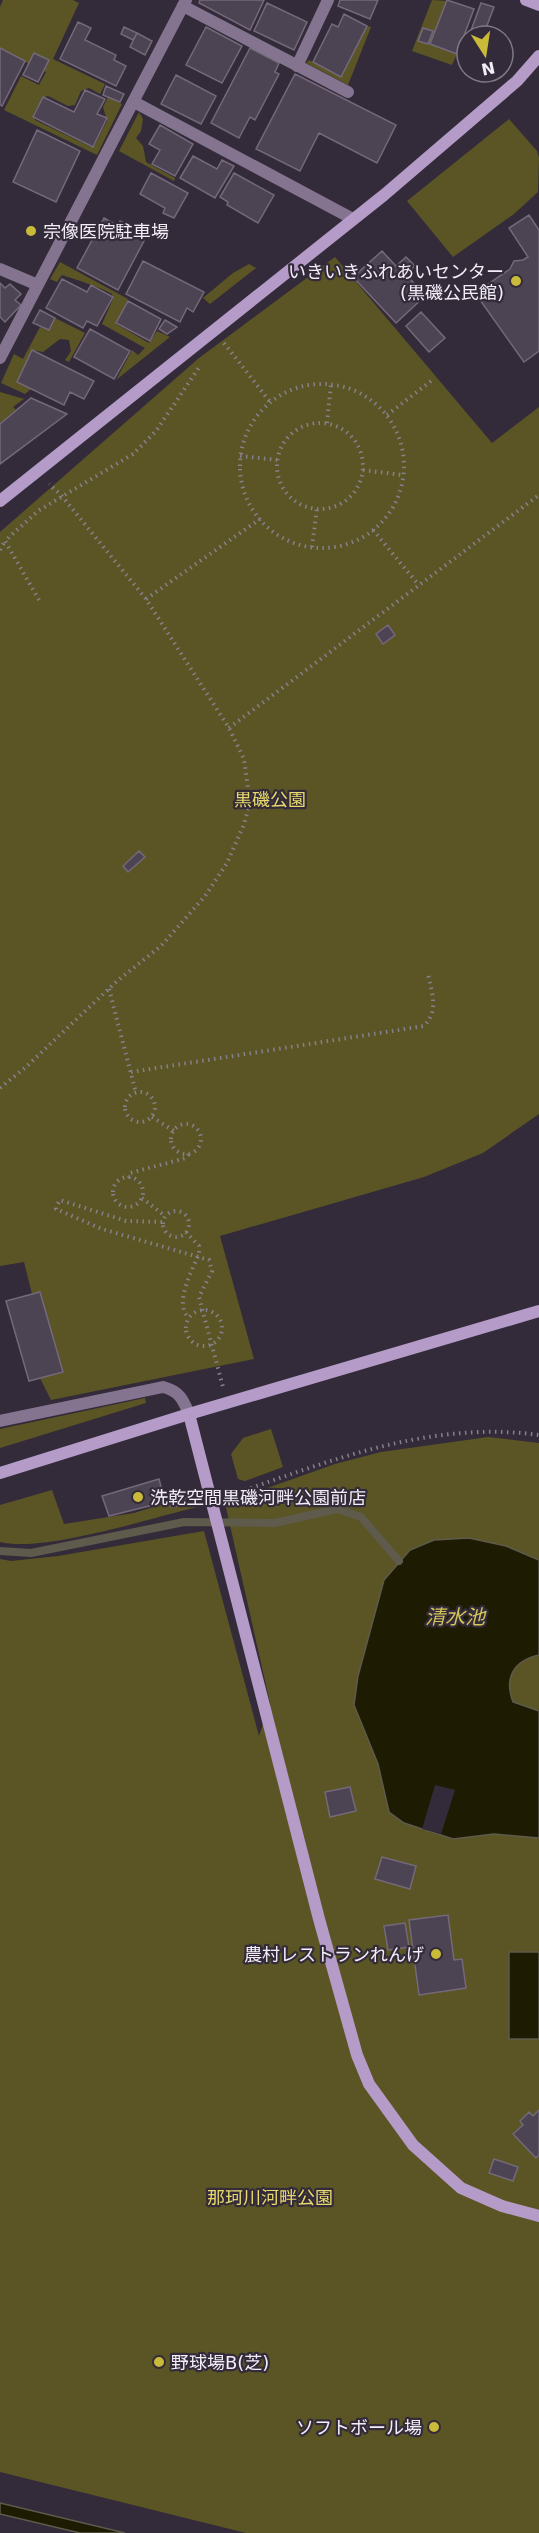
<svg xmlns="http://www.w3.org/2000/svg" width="539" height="2533" viewBox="0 0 539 2533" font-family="'DejaVu Sans','Noto Sans JP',sans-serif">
<rect width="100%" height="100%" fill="#332b39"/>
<path fill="#5b5525" d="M3 0H73L79 3 53 59 105 84 100 94 89 88 81 91 75 105 68 106 48 96 42 98 33 115 35 120 91 147 95 145 107 121 103 107 108 97 122 104 97 155 4 110 21 76 39 85 46 72 0 50V7Z
M432 0 447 1 431 44 457 54 452 65 412 51Z
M367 26 371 27 348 85 306 63 309 60 341 76Z
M139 112 143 119 141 131 136 138 143 146 146 162 175 178 174 181 119 151Z
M509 119 537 151 539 158 538 192 514 214 453 257 407 201Z
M335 257 492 443 539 407V1114L483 1153 424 1177 220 1236 254 1359 51 1400 40 1378 63 1372 40 1292 32 1294 24 1262 0 1266V532L199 358Z
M60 262 128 299 116 324 149 343 157 331 170 337 116 380 132 350 138 355 145 348 102 324 113 299 112 294C95 285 80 281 62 275L57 282 50 279Z
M249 264 256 268 210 304 203 298 233 273Z
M55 318 85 333 69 362 65 360 71 351 69 340 60 339 43 352 32 350 17 382 31 389 25 394 1 383 14 354 23 359 40 327 49 330Z
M0 392 24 399 13 407 16 410 0 423Z
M145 1398 146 1403 0 1448V1429Z
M271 1429 283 1467 245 1481 238 1479 231 1454 243 1438Z
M488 1437 539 1443V2533H246L0 2472V1559L11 1561 58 1556 204 1531 259 1736 270 1703 225 1503 335 1464 381 1452Z
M52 1490 64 1524 134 1513 193 1495 197 1507C151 1518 43 1553 0 1542V1505Z"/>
<path fill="#1e1b03" stroke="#5e5a4c" stroke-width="1.5" d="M469 1538 506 1546 539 1560V1655C513 1661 504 1678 513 1702L539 1711V1838L494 1834 453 1839 404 1823 389 1812 378 1764 354 1705 358 1676 384 1580 410 1550 434 1540Z
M509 1952H539V2039H509Z
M0 2503 125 2533H80L0 2514Z"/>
<path fill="#332b39" d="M435 1785 455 1790 441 1834 422 1829Z"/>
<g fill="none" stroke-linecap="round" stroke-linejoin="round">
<path stroke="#5e5a4c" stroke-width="8" d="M0 1551 31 1553 184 1522 275 1523 337 1509 361 1517 399 1561"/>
</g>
<path fill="#4d4453" stroke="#73697a" stroke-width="1.5" d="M200 0H264L250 30 199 3Z
M340 0H378L370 19 338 6Z
M447 0 474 9 457 54 430 44Z
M267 3 307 22 294 50 254 31Z
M481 3 494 7 483 36H469Z
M344 14 367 26 341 77 313 62 332 24 338 27Z
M78 22 91 28 85 40 116 55 114 60 126 66 116 86 60 59Z
M124 27 137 33 133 40 121 34Z
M206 27 242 46 222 83 186 65Z
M423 28 433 31 428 44 418 41Z
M137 33 152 41 145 55 130 47Z
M0 48 25 61 2 106 0 105Z
M250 48 279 63 275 72 279 74 255 120 250 117 239 138 211 123Z
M34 53 49 60 38 82 23 75Z
M295 74 396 125 377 163 319 133 300 171 256 149Z
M176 75 216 96 201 124 161 104Z
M106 86 124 94 120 102 103 95Z
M85 90 105 99 97 114 107 118 93 147 33 117 43 97 74 112Z
M160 125 193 144 175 176 152 164 160 150 149 144Z
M37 130 80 151 56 202 13 182Z
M193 156 217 169 222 160 234 166 215 198 180 178Z
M151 173 188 193 174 218 163 213 165 208 140 194Z
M234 173 274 195 258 223 227 205 228 202 220 197Z
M529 215 539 230V351L524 362 475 293 510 269 514 261 523 260 528 257 509 228Z
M104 218 118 226 120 221 129 225 126 231 144 241 118 290 77 268Z
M382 251 396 266 406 257 415 266 406 274 425 296 396 323 353 277Z
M143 261 204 292 193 312 187 308 180 322 126 294Z
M62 279 87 292 91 285 113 297 97 326 87 321 83 328 46 308Z
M0 283 5 288 10 284 21 294 15 300 21 305 5 322 0 317Z
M128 301 161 319 150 341 116 323Z
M40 310 55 318 49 330 33 323Z
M421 312 445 338 429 352 406 326Z
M165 320 177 327 167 334 159 329Z
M90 329 130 351 114 379 74 357Z
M32 350 94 381 84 399 70 392 64 405 17 382Z
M31 398 67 414 0 464V424Z
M388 625 395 635 383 644 376 634Z
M139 851 145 857 128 872 123 866Z
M40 1292 63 1372 29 1381 6 1301Z
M159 1479 165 1502 109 1516 102 1496Z
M185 1495 186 1505 171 1507 170 1498Z
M350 1787 356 1811 330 1817 325 1792Z
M382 1857 416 1866 410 1889 375 1879Z
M448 1915 454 1960 462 1959 466 1988 419 1995 409 1920Z
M405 1923 409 1947 388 1950 384 1926Z
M539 2110V2155L536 2158 513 2134 523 2125 520 2121 529 2112 533 2116Z
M494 2159 518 2167 513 2181 489 2173Z"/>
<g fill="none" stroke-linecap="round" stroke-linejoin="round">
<path stroke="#86808b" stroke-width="4" stroke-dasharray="1.5 4.5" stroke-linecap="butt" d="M224 343 270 402
M240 466a82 82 0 1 1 164 0a82 82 0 1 1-164 0Z
M387 415 431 381
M327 423 331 384
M277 466a43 43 0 1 1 86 0a43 43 0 1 1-86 0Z
M240 456 278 460
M363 470 403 475
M373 530 418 584
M312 547 317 508
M0 550 5 541
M146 599 260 519
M39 600 5 541 38 511 133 454 156 431 200 366
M229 728 539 495
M109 989 136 1093
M131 1072 424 1026C439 1010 432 994 428 974
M0 1088 26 1067 117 981 161 946 205 896 227 863 244 824 250 803 244 759 229 728 146 599 61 495 49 484
M125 1107a15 15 0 1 1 30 0a15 15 0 1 1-30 0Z
M152 1117 174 1131
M171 1139a15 15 0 1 1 30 0a15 15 0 1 1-30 0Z
M113 1192a15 15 0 1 1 30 0a15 15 0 1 1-30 0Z
M129 1178 130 1173 186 1158 189 1154
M142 1198 165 1216
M163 1224a13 13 0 1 1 26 0a13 13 0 1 1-26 0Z
M162 1222 126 1221 60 1200 56 1207V1209L102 1229 209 1260 212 1271 199 1297 223 1387
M228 1496C330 1461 430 1420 539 1435"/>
<path stroke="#847490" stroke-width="12" d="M183 6 348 92
M297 66 328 0
M0 1421 163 1387C179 1391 183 1399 189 1414"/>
<path stroke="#847490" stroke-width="12" d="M134 102 353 219
M0 269 38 285
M0 358 186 0"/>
<path stroke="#b59bc8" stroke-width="12" d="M526 0 539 5
M0 501 384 195 517 81 539 56
M189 1414 319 1919 357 2055 369 2084 413 2145 461 2188 502 2206 539 2216
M0 1473 189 1414 539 1311"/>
<path stroke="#86808b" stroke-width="4" stroke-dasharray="1.5 4.5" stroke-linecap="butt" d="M186 1232 199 1246V1253C193 1270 173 1303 189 1318
M186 1328a18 18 0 1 1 36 0a18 18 0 1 1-36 0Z"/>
</g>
<g fill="#caba3a" stroke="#332b39" stroke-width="2">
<circle cx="31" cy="231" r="6"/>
<circle cx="516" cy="281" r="6"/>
<circle cx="138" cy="1497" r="6"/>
<circle cx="436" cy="1954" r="6"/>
<circle cx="159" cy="2362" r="6"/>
<circle cx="434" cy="2427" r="6"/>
</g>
<g text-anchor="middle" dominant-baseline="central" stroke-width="4.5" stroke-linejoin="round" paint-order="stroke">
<g font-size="18" fill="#f2edf6" stroke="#332b39" text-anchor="start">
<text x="43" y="231">宗像医院駐車場</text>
<text x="504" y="271" text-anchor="end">いきいきふれあいセンター<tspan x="504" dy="21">(黒磯公民館)</tspan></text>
<text x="150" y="1497">洗乾空間黒磯河畔公園前店</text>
<text x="424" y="1954" text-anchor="end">農村レストランれんげ</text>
<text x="171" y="2362">野球場B(芝)</text>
<text x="422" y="2427" text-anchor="end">ソフトボール場</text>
</g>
<g font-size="18" fill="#e7d96b" stroke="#332b39">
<text x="270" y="799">黒磯公園</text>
<text x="270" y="2197">那珂川河畔公園</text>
</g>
<g font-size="20" font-style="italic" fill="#d3c557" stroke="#332b39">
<text x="455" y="1617">清水池</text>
</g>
</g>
<g transform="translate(485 54) rotate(168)"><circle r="28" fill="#332b39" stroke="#7f7985" stroke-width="1.5"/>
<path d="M0-4.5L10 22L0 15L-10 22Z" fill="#caba3a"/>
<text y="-9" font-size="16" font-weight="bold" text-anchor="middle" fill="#f2edf6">N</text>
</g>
</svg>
